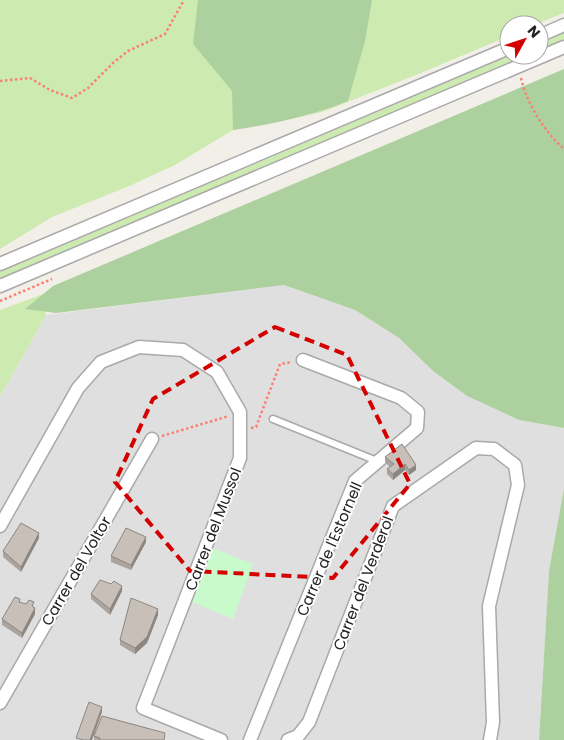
<svg xmlns="http://www.w3.org/2000/svg" width="564" height="740" viewBox="0 0 564 740" font-family="Poppins,sans-serif">
<rect width="100%" height="100%" fill="#f2efe9"/>
<path fill="#e0dfdf" d="M284 285 355 310 399 338 433 371 467 396 519 420 564 428V488L549 571 539 740H0V397L46 315Z"/>
<path fill="#cdebb0" d="M0 0H564V13L534 25H509V36L416 75 322 112 268 124 233 130 175 165 127 187 52 217 0 249Z
M564 33V40L539 51V44Z
M511 55H529L0 280V272Z
M43 294 46 315 0 397V310Z"/>
<path fill="#add19e" d="M198 0H372L365 41 348 101C311 116 273 124 233 130L232 91 193 44Z
M564 69V428L519 420 467 396 433 371 399 338 355 310 284 285 56 313 25 309 53 286Z
M564 488V740H539L549 571Z"/>
<path fill="#c8facc" d="M213 548 253 564 233 619 190 601Z"/>
<g fill="none" stroke-linecap="round" stroke-linejoin="round">
<defs>
<path id="lane" d="M273 419 377 461"/>
<path id="street" d="M539 36 564 25
M0 264 509 48
M0 286 564 47
M0 526 78 388 101 362 139 347 183 350 217 372 240 412V458L143 708 221 740
M0 703 152 439
M250 740 355 481 417 428 418 412 401 398 303 360
M288 740 298 736 309 722 393 506 476 448 494 449 515 465 518 485 489 606 493 722 490 740"/>
</defs>
<use href="#lane" stroke="#a9a9a9" stroke-width="9"/>
<use href="#street" stroke="#a9a9a9" stroke-width="15"/>
<path stroke="#fa8072" stroke-width="2.5" stroke-dasharray="2.5 2.5" stroke-linecap="butt" d="M521 78C527 104 544 131 564 149
M0 81 30 78 50 90 72 98 88 88 113 63 128 51 165 34 184 0
M0 301 52 279
M251 428 256 427 280 364 292 362
M162 436 229 416"/>
<use href="#lane" stroke="#fff" stroke-width="6"/>
<use href="#street" stroke="#fff" stroke-width="12"/>
</g>
<path fill="#aba49e" d="M402 444 416 470 409 475 405 470 393 480 387 474V469L390 467 385 462V457Z
M39 538 21 572 3 557V551Z
M146 542 131 570 111 562V556Z
M122 591 110 615 91 599V594Z
M20 603 34 607 35 614 22 638 2 625V619Z
M158 615 147 643 135 654 120 645V640Z
M94 736 165 740H94Z"/>
<path fill="#8b8681" d="M405 464V470L393 480V474Z
M416 465V470L409 475V470Z
M39 533V538L21 572V567Z
M146 537V542L131 570V565Z
M122 586V591L110 615V609Z
M35 608V614L22 638V633Z
M158 609V615L147 643 135 654V648Z
M102 707V712L92 740H90Z"/>
<path fill="#c7bfb8" stroke="#8b8681" d="M402 444 416 465 409 470 405 464 393 474 387 469 394 464 385 457Z
M21 523 39 533 21 567 3 551Z
M126 528 146 537 131 565 111 556Z
M100 580 111 584 114 581 122 586 110 609 91 594Z
M15 597 20 599 19 602 26 604 29 600 34 602 32 606 35 608 22 633 2 619Z
M131 598 158 609 147 637 135 648 120 640Z
M89 702 102 707 90 740H83L76 738Z
M102 716 165 733 164 740H100V738L94 736Z"/>
<path fill="none" stroke="#d40000" stroke-width="4" stroke-dasharray="10 6" stroke-linejoin="round" d="M275 327 347 355 410 484 333 578 190 571 115 482 153 399Z"/>
<g text-anchor="middle" dominant-baseline="central" stroke-width="4" stroke-linejoin="round" paint-order="stroke">
<g font-size="15" fill="#222" stroke="#fff">
<text transform="translate(213 529) rotate(-69)">Carrer del Mussol</text>
<text transform="translate(329 549) rotate(-67)">Carrer de l'Estornell</text>
<text transform="translate(76 571) rotate(-60)">Carrer del Voltor</text>
<text transform="translate(363 583) rotate(-69)">Carrer del Verderol</text>
</g>
</g>
<g transform="translate(524 40) rotate(50)"><circle r="24" fill="#ffffff" stroke="#a7a7a7"/>
<path d="M0-4L9 19L0 12L-9 19Z" fill="#d40000"/>
<text y="-8" font-size="14" font-weight="bold" text-anchor="middle" fill="#222222">N</text>
</g>
</svg>
